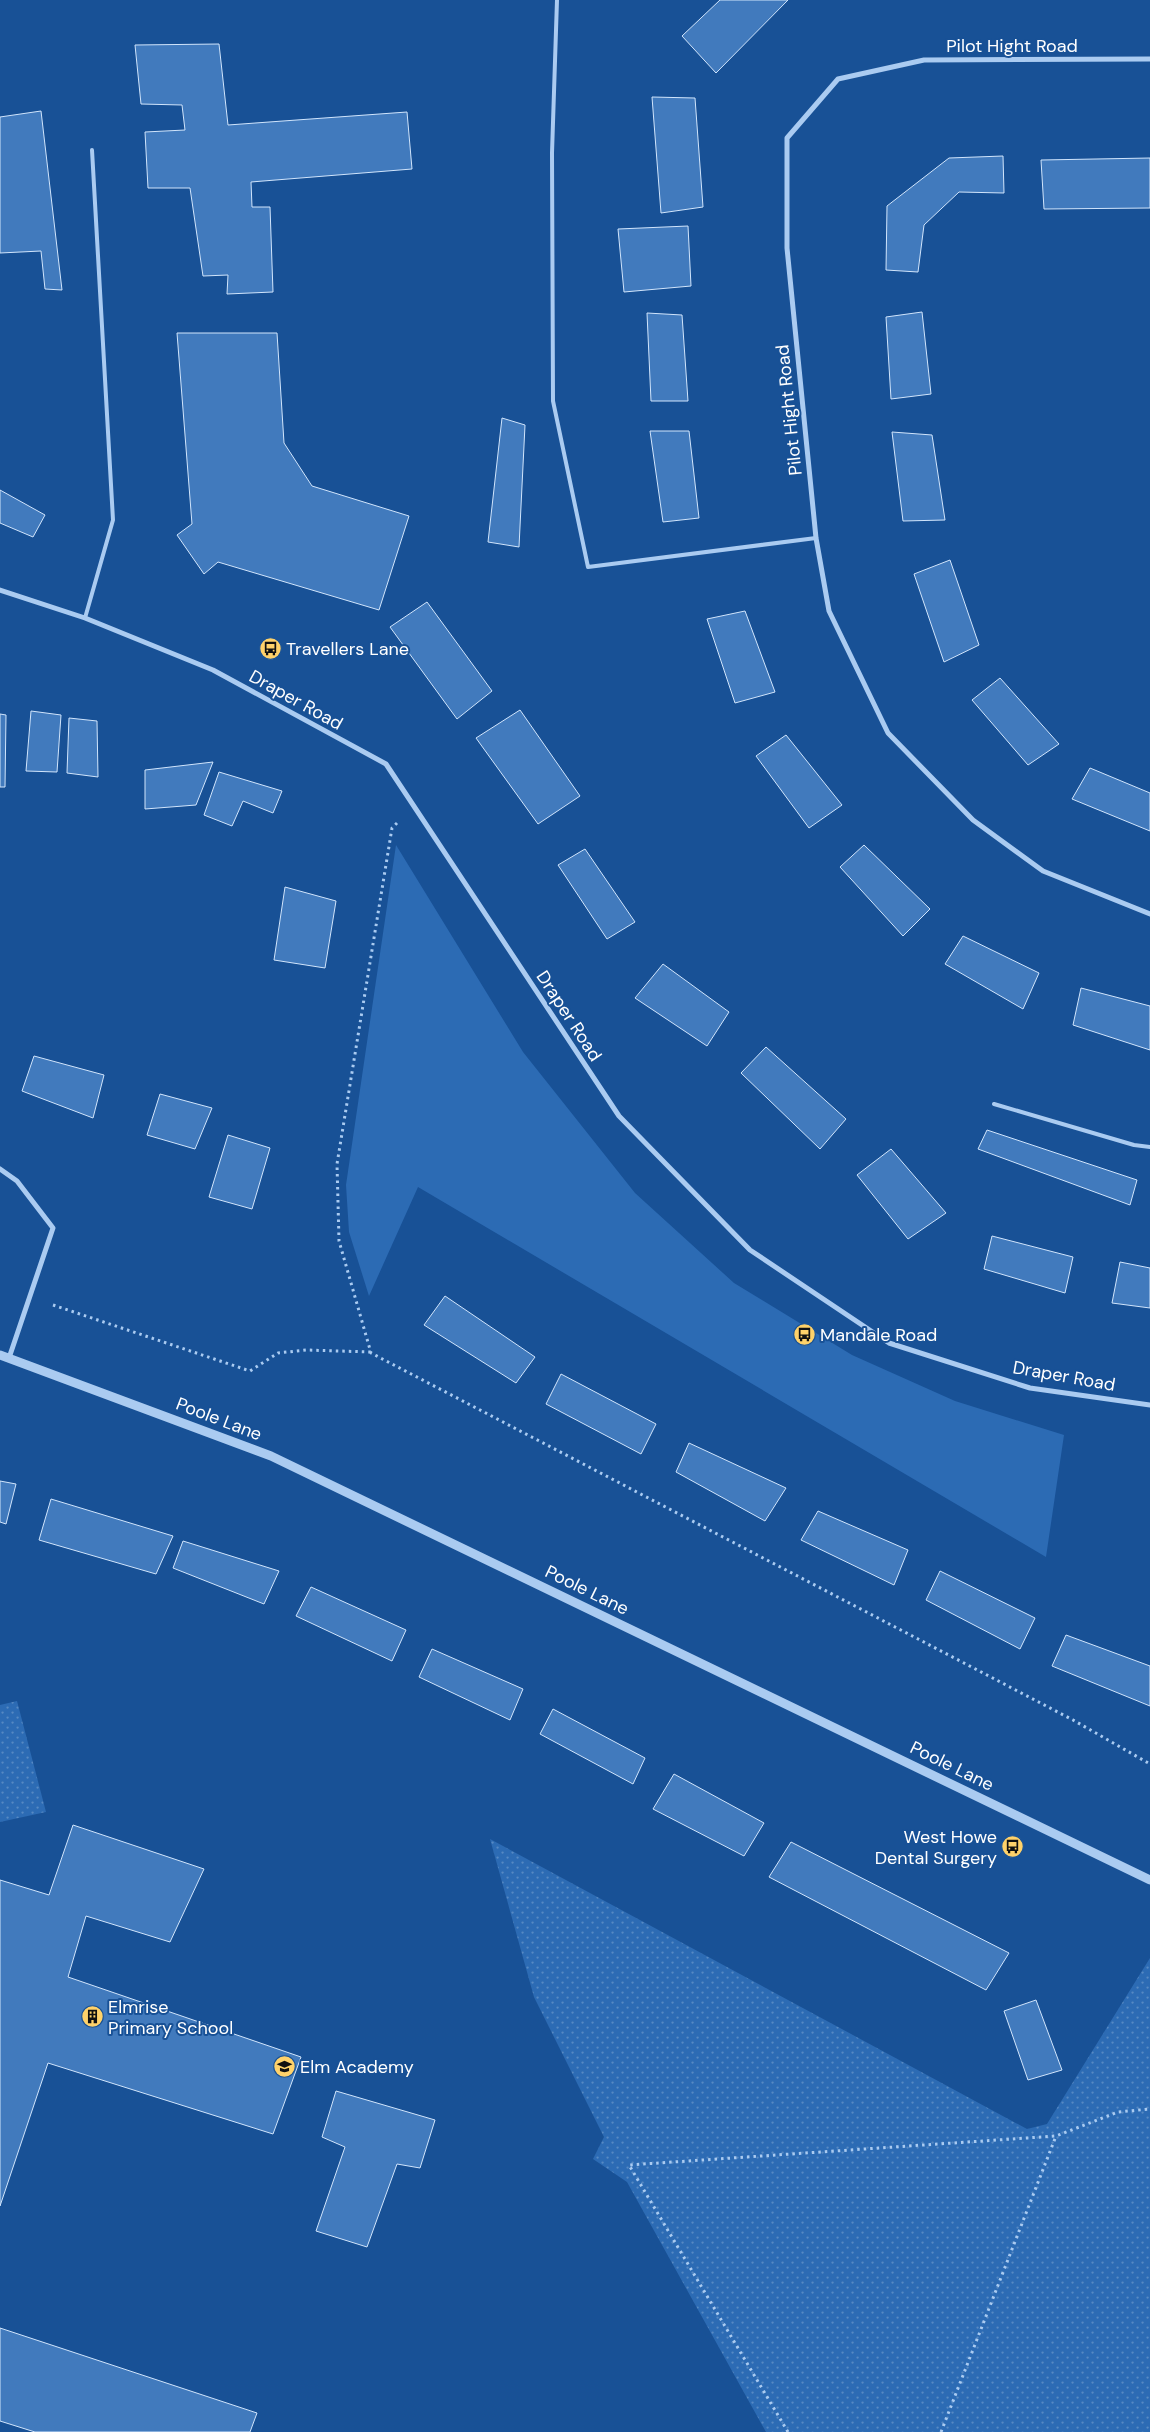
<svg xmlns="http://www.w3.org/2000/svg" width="1150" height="2432" viewBox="0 0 1150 2432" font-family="'DM Sans',sans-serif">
<defs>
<pattern id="park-dots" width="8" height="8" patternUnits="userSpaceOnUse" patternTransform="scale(1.25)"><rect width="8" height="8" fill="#2c6bb4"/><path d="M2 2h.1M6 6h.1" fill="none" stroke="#5689c3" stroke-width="1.8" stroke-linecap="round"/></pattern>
</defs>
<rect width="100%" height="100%" fill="#185196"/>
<path fill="#2c6bb4" d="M396 845 523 1052 635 1193 734 1283 852 1355 955 1401 1064 1435 1046 1557 418 1187 369 1296 349 1232 346 1185Z"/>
<path fill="url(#park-dots)" d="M17 1701 46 1812 0 1822V1705Z
M490 1839 1027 2129 1047 2124 1150 1958V2432H766L627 2182 593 2159 604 2137 534 1997Z"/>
<path fill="#417abd" stroke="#d1e5fc" d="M720 0H788L716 73 682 36Z
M219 44 228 125 407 112 412 169 251 182 252 207H270L273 292 227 294 228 275 203 276 190 188H148L145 132 185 130 182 105 141 104 135 45Z
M652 97 695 98 703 207 661 213Z
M41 111 62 290 45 289 41 251 0 253V117Z
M1003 156 1004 193 959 192 924 225 918 272 886 270 887 206 949 158Z
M1150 158V208L1044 209 1041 160Z
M688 226 691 286 624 292 618 229Z
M922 312 931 394 891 399 886 317Z
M647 313 682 315 688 401H651Z
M177 333H277L284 443 312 486 409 516 379 610 218 562 204 574 177 535 192 524Z
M502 418 525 425 519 547 488 542Z
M650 431H689L699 518 663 522Z
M892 432 932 435 945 520 903 521Z
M0 490 45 515 33 537 0 523Z
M950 560 979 645 944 662 914 574Z
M427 602 492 691 457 719 390 627Z
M745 611 775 692 735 703 707 619Z
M1000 678 1059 744 1028 765 972 700Z
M520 710 580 796 538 824 476 738Z
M31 711 61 715 57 772 26 771Z
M0 714 6 715 5 787H0Z
M69 718 97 721 98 777 67 773Z
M786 735 842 805 809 828 756 756Z
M213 762 196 805 145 809V770Z
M1090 768 1150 793V831L1072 799Z
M219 772 282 791 273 813 243 801 232 826 204 815Z
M864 845 930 909 903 936 840 867Z
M585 849 635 922 607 939 558 865Z
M285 887 336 901 325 968 274 960Z
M963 936 1039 973 1023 1009 945 964Z
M663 964 729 1012 707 1046 635 998Z
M1081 988 1150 1006V1050L1073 1025Z
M766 1047 846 1119 820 1149 741 1073Z
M34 1056 104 1075 93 1118 22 1091Z
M160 1094 212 1108 195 1149 147 1135Z
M987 1130 1137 1180 1130 1205 978 1149Z
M228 1135 270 1148 252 1209 209 1197Z
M891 1149 946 1213 908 1239 857 1175Z
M992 1236 1073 1257 1065 1293 984 1269Z
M1120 1262 1150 1268V1308L1112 1303Z
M445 1296 535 1357 516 1383 424 1325Z
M561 1374 656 1424 641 1454 546 1404Z
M689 1443 786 1488 765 1521 676 1472Z
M0 1481 16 1484 6 1524 0 1522Z
M51 1499 173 1536 156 1574 39 1540Z
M818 1511 908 1550 894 1585 801 1540Z
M183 1541 279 1571 264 1604 173 1568Z
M940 1571 1035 1618 1020 1649 926 1600Z
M311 1587 406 1630 392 1661 296 1616Z
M1066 1635 1150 1666V1706L1052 1666Z
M432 1649 523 1689 510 1720 419 1677Z
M553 1709 645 1758 633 1784 540 1734Z
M674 1774 764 1823 744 1856 653 1809Z
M73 1825 204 1869 170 1942 86 1916 68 1977 301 2057 273 2134 48 2063 0 2206V1880L49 1895Z
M791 1842 1009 1953 986 1990 769 1877Z
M1036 2000 1062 2070 1028 2080 1004 2011Z
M336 2091 435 2120 420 2168 397 2164 367 2247 316 2231 345 2147 322 2137Z
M0 2328 257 2413 250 2432H35L0 2421Z"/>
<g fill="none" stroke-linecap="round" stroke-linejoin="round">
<path stroke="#aacbf1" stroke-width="3" stroke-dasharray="2.5 4" stroke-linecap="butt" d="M397 823 392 828 337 1164 339 1241 371 1353 1073 1720 1150 1764
M53 1305 250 1371 278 1353 306 1350 371 1352
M788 2432 629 2165 1056 2136 1118 2112 1150 2109
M941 2432 1056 2136"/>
<path stroke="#aacbf1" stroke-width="4" d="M557 0 552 153 553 401 588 567 816 538
M85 618 113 520 92 150
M994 1104 1134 1145 1150 1147"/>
<path stroke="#aacbf1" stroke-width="5" d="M1150 59 924 60 838 79 787 138V248L816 538 829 611 888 733 973 820 1043 871 1150 914
M0 590 85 618 213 670 386 764 619 1116 750 1250 889 1343 1030 1388 1150 1405
M0 1169 17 1181 53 1228 9 1358"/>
<path stroke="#aacbf1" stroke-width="9" d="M0 1355 271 1456 1150 1880"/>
</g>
<defs>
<symbol id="bus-disc" viewBox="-11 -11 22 22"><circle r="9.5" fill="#ffd26a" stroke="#185196"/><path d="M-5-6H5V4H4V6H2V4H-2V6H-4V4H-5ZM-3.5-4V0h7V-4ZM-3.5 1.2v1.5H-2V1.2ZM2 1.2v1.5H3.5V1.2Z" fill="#111"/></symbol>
<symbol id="building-disc" viewBox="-11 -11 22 22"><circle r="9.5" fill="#ffd26a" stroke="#185196"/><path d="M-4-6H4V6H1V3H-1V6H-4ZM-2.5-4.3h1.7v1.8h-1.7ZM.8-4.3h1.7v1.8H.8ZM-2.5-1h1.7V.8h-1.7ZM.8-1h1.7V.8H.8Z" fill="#111"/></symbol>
<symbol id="school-disc" viewBox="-11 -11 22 22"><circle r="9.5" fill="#ffd26a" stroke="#185196"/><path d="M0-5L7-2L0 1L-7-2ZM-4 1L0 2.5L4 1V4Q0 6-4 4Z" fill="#111"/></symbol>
</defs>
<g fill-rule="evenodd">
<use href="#bus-disc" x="258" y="636" width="25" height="25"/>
<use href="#bus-disc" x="792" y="1322" width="25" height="25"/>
<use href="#bus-disc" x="1000" y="1834" width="25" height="25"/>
<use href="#building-disc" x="80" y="2004" width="25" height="25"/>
<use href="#school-disc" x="272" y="2054" width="25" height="25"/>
</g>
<g text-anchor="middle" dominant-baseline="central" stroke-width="4" stroke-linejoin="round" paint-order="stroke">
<g font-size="18" fill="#fff" stroke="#185196">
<text x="1012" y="46">Pilot Hight Road</text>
<text transform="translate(789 410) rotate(-96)">Pilot Hight Road</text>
<text transform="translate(296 700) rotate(29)">Draper Road</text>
<text transform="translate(569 1016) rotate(57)">Draper Road</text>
<text transform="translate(1064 1376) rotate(10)">Draper Road</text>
<text transform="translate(219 1419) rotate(21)">Poole Lane</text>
<text transform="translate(587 1590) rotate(26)">Poole Lane</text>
<text transform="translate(952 1766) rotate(26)">Poole Lane</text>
</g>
<g font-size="18" fill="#fff" stroke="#185196" text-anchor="start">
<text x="286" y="649">Travellers Lane</text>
<text x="820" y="1335">Mandale Road</text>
<text x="997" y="1837" text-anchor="end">West Howe<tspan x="997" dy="21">Dental Surgery</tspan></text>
<text x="108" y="2007">Elmrise<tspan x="108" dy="21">Primary School</tspan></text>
<text x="300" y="2067">Elm Academy</text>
</g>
</g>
</svg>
